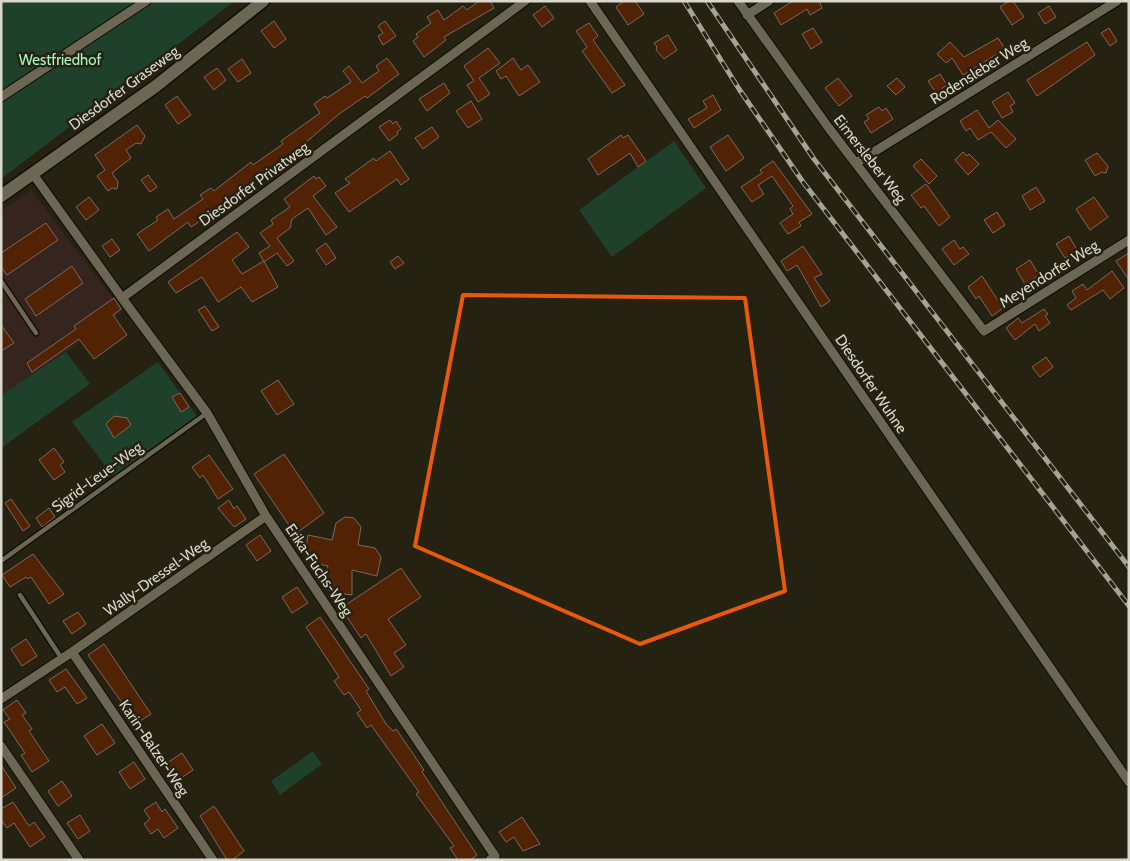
<svg xmlns="http://www.w3.org/2000/svg" width="1130" height="861" viewBox="0 0 1130 861" font-family="Cabin,sans-serif">
<rect width="100%" height="100%" fill="#252211"/>
<path fill="#36241e" d="M31 190 123 311 66 352 1 395V211Z"/>
<path fill="#1f402a" d="M1 1H235L1 179Z
M674 141 706 188 612 257 579 210Z
M66 352 90 384 1 448V395Z
M158 362 197 416 113 476 72 422Z
M313 751 322 764 280 795 271 781Z"/>
<path fill="#522205" stroke="#7d685f" d="M479 1H490L494 8 444 37 446 40 424 57 413 41 418 37 416 34 431 23 427 17 438 10 444 20 463 6 467 10Z
M624 1H635L644 14 628 25 616 7Z
M793 1H819L822 8 810 15 807 9 781 25 774 13Z
M1009 1H1013L1024 17 1012 25 1000 7Z
M545 6 554 18 542 27 533 15Z
M1049 6 1056 17 1045 24 1038 13Z
M274 21 286 39 274 48 261 31Z
M385 21 396 36 383 45 378 36 383 33 378 26Z
M589 23 598 36 593 40 625 85 612 93 582 51 587 47 576 31Z
M813 28 822 42 811 49 802 34Z
M1109 28 1117 41 1110 46 1101 33Z
M668 35 677 50 664 59 656 50 657 47 654 43Z
M998 38 1005 49 963 75 952 58 946 63 937 54 950 42 964 57Z
M1087 42 1095 55 1037 96 1027 80Z
M488 48 500 63 479 78 490 94 478 102 467 85 474 81 464 66Z
M387 58 399 74 367 98 365 96 339 114 283 162 243 189 233 199 191 227 188 222 149 251 137 234 158 220 156 217 168 209 174 219 203 199 200 195 211 188 214 191 251 162 253 165 283 144 281 141 320 113 314 104 325 96 327 98 351 82 343 71 349 66 362 83 379 71 376 66Z
M513 58 521 70 528 65 540 82 519 96 506 76 501 79 496 71Z
M242 59 251 73 238 82 228 69Z
M217 68 226 80 214 90 204 77Z
M940 74 947 85 936 93 928 81Z
M838 78 852 96 839 106 825 88Z
M897 78 905 87 896 95 887 86Z
M444 83 450 93 427 111 419 99Z
M1008 92 1015 103 1010 106 1013 112 1002 118 992 102Z
M713 95 721 110 694 128 688 119 707 108 703 101Z
M177 96 191 115 178 124 165 105Z
M471 101 482 119 468 128 456 111Z
M879 107 882 111 886 108 893 119 871 133 864 122 869 119 866 115Z
M977 110 989 128 998 120 1016 139 1006 148 991 132 978 140 970 128 966 131 960 121Z
M390 120 393 124 396 121 401 129 397 132 398 134 389 141 379 127Z
M137 125 145 136 141 144 136 143 126 150 131 158 112 173 118 182 117 189 112 188 108 191 97 176 105 170 95 155Z
M432 127 439 137 423 149 415 138Z
M621 135 623 138 628 135 646 161 638 167 630 153 598 175 588 159Z
M728 135 744 158 726 171 710 147Z
M390 151 409 179 401 185 397 179 349 212 335 193 350 183 345 179 374 158 376 161Z
M963 152 967 156 969 154 979 164 968 175 955 160Z
M1097 153 1108 166 1106 173 1102 172 1095 176 1085 160Z
M921 159 937 176 929 184 913 166Z
M773 161 812 214 799 222 801 226 788 234 780 223 793 214 790 209 793 206 772 176 758 185 764 194 752 202 741 187 762 173 760 170Z
M148 175 157 187 150 192 141 180Z
M314 176 316 179 319 177 326 186 313 196 337 227 326 235 308 208 292 219 290 228 277 238 294 261 287 266 277 253 264 262 259 253 270 246 260 233 273 224 271 220 290 207 284 199Z
M926 184 950 217 939 226 924 206 921 208 911 195Z
M1036 187 1045 201 1030 210 1022 196Z
M89 197 99 210 86 220 76 207Z
M1094 197 1108 217 1090 230 1076 209Z
M997 212 1005 225 993 233 984 220Z
M46 223 58 240 7 275 1 267V253Z
M237 232 249 247 232 260 242 274 264 261 278 287 252 302 241 287 218 302 202 277 176 293 168 282Z
M1069 236 1077 250 1065 258 1056 244Z
M112 239 120 250 110 257 102 246Z
M954 240 960 249 963 247 969 254 954 265 942 249Z
M326 243 336 258 326 265 316 250Z
M803 246 822 274 814 278 830 301 821 307 797 265 787 271 781 261Z
M1129 253V280L1116 261Z
M398 256 404 263 395 269 390 262Z
M1030 260 1039 275 1025 284 1016 269Z
M72 266 83 283 36 316 25 299Z
M1112 271 1124 288 1110 299 1103 290 1071 310 1067 305 1076 298 1072 291 1083 284 1087 290Z
M982 276 1003 308 992 316 979 296 976 299 968 287Z
M114 298 121 309 113 315 127 335 94 359 79 339 32 372 27 363 76 329 74 326Z
M205 306 219 327 212 331 198 310Z
M1044 309 1048 314 1045 316 1050 323 1039 331 1035 324 1015 340 1006 328 1018 318 1022 323Z
M1 325 14 343 1 351Z
M1046 357 1053 367 1040 377 1032 367Z
M278 380 294 404 277 415 261 391Z
M180 393 189 407 181 412 172 397Z
M114 416 127 418 131 425 114 438 106 424Z
M54 448 64 462 60 465 65 472 54 480 39 460Z
M284 454 324 513 295 534 254 474Z
M209 455 233 489 218 499 203 475 200 478 192 467Z
M94 474 100 482 92 488 86 480Z
M11 499 30 526 23 531 5 503Z
M229 500 234 509 237 506 246 519 234 527 218 508Z
M49 508 55 517 42 527 36 518Z
M345 517 354 518 361 527 358 545 375 548 381 557 377 576 352 570V595L330 592 324 583 328 566 310 562 305 553 308 535 332 540 336 523Z
M260 535 271 551 257 561 246 545Z
M33 554 64 594 49 604 31 577 28 579 26 577 10 587 2 575Z
M401 568 421 597 388 619 406 645 394 653 404 667 391 676 366 634 361 638 341 608Z
M297 587 308 603 292 613 282 597Z
M78 612 86 624 72 634 63 621Z
M320 617 369 689 366 691 386 724 393 731 396 729 424 770 422 772 477 855 470 860H458L450 848 454 846 416 794 419 792 371 725 367 728 357 713 361 710 349 692 344 695 334 681 339 677 306 627Z
M26 639 37 656 22 666 11 649Z
M104 644 151 714 134 725 123 708 125 707 88 655Z
M66 669 87 698 77 704 65 687 57 692 49 680Z
M17 700 26 713 22 715 32 729 29 731 49 761 32 772 21 755 25 753 4 722 10 719 3 710Z
M102 724 115 743 97 755 84 736Z
M182 753 193 770 175 782 164 765Z
M134 762 145 779 130 789 119 772Z
M1 765 16 788 1 798Z
M62 781 72 796 58 806 48 791Z
M13 802 29 826 34 822 45 837 30 847 14 823 7 828 1 820V809Z
M156 802 162 812 165 809 178 828 164 838 158 829 151 834 144 824 150 819 144 810Z
M214 806 244 851 232 860H227L200 816Z
M80 815 90 831 78 839 67 823Z
M522 817 540 844 523 851 514 837 506 842 499 832Z"/>
<g fill="none" stroke-linecap="round" stroke-linejoin="round">
<defs>
<path id="lane" d="M1 281 36 333
M1 561 207 413
M20 595 62 659"/>
<path id="street" d="M590 1 1129 782
M738 1 828 127 984 331 1129 240
M747 15 769 1
M1 97 146 1
M856 163 1117 1
M33 174 122 298 525 1
M122 298 207 413 266 516 495 856 490 860
M72 652 213 860
M1 699 72 652 266 516
M1 746 79 860"/>
<path id="secondary" d="M1 196 156 86 263 1"/>
</defs>
<use href="#lane" stroke="#0f0b00" stroke-width="7"/>
<use href="#street" stroke="#0f0b00" stroke-width="11"/>
<use href="#secondary" stroke="#0f0b00" stroke-width="15"/>
<use href="#lane" stroke="#6b6754" stroke-width="4.5"/>
<use href="#street" stroke="#6b6754" stroke-width="9"/>
<use href="#secondary" stroke="#6b6754" stroke-width="12"/>
<defs>
<path id="rail" d="M684 1 739 89 803 182 1129 606
M707 1 814 159 1129 567"/>
</defs>
<use href="#rail" stroke="#a5a296" stroke-width="5"/>
<use href="#rail" stroke="#252211" stroke-width="3" stroke-dasharray="9" stroke-linecap="butt"/>
</g>
<path fill="none" stroke="#e8590c" stroke-width="4" stroke-linejoin="round" d="M463 295 745 298 785 591 640 644 415 546Z"/>
<g text-anchor="middle" dominant-baseline="central" stroke-width="5" stroke-linejoin="round" paint-order="stroke">
<g font-size="15" fill="#a7f8c0" stroke="#252211">
<text x="60" y="60">Westfriedhof</text>
</g>
<g font-size="15" fill="#dad8cd" stroke="#252211">
<text transform="translate(979 71) rotate(-32)">Rodensleber Weg</text>
<text transform="translate(124 88) rotate(-36)">Diesdorfer Graseweg</text>
<text transform="translate(870 159) rotate(52)">Eimersleber Weg</text>
<text transform="translate(254 184) rotate(-36)">Diesdorfer Privatweg</text>
<text transform="translate(1049 274) rotate(-32)">Meyendorfer Weg</text>
<text transform="translate(871 384) rotate(56)">Diesdorfer Wuhne</text>
<text transform="translate(97 477) rotate(-36)">Sigrid-Leue-Weg</text>
<text transform="translate(319 570) rotate(56)">Erika-Fuchs-Weg</text>
<text transform="translate(156 577) rotate(-35)">Wally-Dressel-Weg</text>
<text transform="translate(154 748) rotate(56)">Karin-Balzer-Weg</text>
</g>
</g>
<rect width="1130" height="861" fill="none" stroke="#dad8cd" stroke-width="5"/>
</svg>
